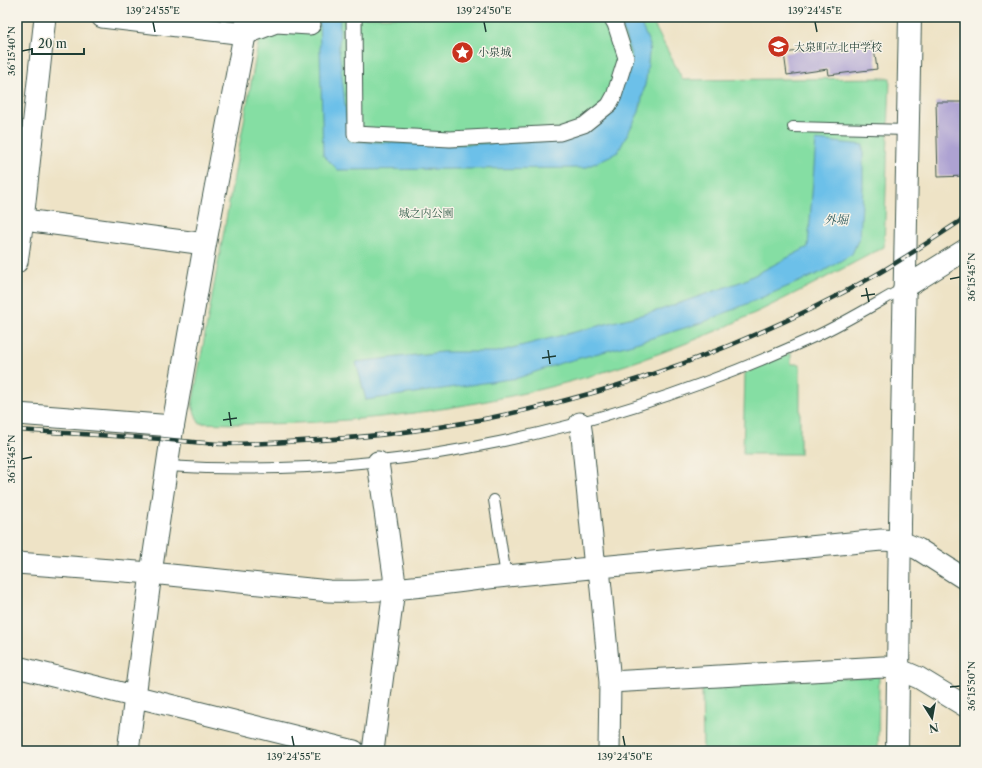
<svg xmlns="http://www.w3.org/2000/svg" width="982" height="768" viewBox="0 0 982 768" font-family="'Libre Caslon Text','Noto Serif JP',serif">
<rect width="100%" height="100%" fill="#f7f3e8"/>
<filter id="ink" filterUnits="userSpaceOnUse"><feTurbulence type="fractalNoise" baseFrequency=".025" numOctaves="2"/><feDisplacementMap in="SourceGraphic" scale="8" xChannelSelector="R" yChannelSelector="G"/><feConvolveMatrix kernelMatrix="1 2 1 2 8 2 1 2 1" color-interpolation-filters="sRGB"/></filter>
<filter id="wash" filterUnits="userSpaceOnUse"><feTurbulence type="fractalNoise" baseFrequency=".012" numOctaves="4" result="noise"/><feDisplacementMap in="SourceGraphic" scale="16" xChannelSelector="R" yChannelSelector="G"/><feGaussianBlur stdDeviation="0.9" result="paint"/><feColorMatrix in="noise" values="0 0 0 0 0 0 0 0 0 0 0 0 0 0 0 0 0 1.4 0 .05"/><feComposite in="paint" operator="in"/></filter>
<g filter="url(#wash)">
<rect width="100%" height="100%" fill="#eee3c6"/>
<path fill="#85dea3" stroke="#528e6c" d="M263 17H650L683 80 890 78 884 247C831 275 778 303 723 328 561 399 376 430 199 423L192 406Z
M791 352V364H800V454H743L745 373Z
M879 676 878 751H703L702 684Z"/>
<path fill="#6cc0e9" stroke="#467e8e" d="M319 17H340L339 49 349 141 450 145 563 140 589 130 632 58 619 17H638L650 45 646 80 639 112 618 152 585 168 338 170 323 155Z
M816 140 863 145V189L860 236 852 254 822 272 704 322 629 345 561 363 518 378 366 400 356 362 442 352H497L660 310 743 281 808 247Z"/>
<g id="blocks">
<path fill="#ada2d2" d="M681 17H694V18L682 20Z
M873 41 877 69 829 75 828 69 787 75 784 53Z
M936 102H965V176L938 177Z"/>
</g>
</g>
<g filter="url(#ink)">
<use href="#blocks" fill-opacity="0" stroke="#3e564a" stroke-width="1"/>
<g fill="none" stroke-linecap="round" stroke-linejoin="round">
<defs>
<path id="service" d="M793 127 907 130
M167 466C392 481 612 430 816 336 846 322 875 304 904 288
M494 500 506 576"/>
<path id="pedestrian" d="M354 17 355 134 450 139 560 133 584 125 609 105 614 96 626 58 615 24 611 17"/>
<path id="minor" d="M102 17 245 34 276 22 310 24
M17 219 205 244
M17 262 23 220 45 17
M904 288 965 250
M17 414 173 426 151 573 128 751
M580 423 582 436 594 558 599 568 610 682 609 751
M17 563 151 573 329 591C389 593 448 582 507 576 632 564 756 552 881 540L899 541 918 549 965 579
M17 667 354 751
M610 682 883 667 898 669 919 678 965 706
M373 751 394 589V576L378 462"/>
<path id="tertiary" d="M173 426 205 244 248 17
M897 751 900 524 910 17"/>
</defs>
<use href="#service" stroke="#3e564a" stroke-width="12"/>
<use href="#pedestrian" stroke="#3e564a" stroke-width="17"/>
<use href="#minor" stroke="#3e564a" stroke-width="23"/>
<use href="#tertiary" stroke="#3e564a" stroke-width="24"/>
<use href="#service" stroke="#fff" stroke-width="10"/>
<use href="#pedestrian" stroke="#fff" stroke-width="15"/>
<use href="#minor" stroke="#fff" stroke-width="21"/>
<use href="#tertiary" stroke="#fff" stroke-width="22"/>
<defs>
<path id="rail" d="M17 430C65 433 113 436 162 439 181 441 201 443 221 444 248 444 275 443 301 441 501 432 697 374 872 277 904 259 934 238 965 218"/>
</defs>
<use href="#rail" stroke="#1f3d34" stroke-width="4.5"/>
<use href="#rail" stroke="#f7f3e8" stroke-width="3" stroke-dasharray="9" stroke-linecap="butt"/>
</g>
</g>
<path fill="none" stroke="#1f3d34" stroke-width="1.5" d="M153 22 155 32M484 22 486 32M815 22 817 32M22 51 32 49M950 279 960 277M866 288 869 302M861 296 875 294M548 350 550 364M542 358 556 356M229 412 231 426M223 420 237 418M22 459 32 457M950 687 960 686M292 736 294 746M623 736 625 746"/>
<defs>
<symbol id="school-disc" viewBox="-11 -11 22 22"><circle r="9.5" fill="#c8321e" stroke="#f7f3e8"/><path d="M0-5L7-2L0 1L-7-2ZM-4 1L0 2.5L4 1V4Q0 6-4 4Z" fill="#fff"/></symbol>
<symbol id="sight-disc" viewBox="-11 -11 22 22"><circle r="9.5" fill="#c8321e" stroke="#f7f3e8"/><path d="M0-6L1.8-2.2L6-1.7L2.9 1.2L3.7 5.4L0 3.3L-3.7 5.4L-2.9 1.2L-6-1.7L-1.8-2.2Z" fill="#fff"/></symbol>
</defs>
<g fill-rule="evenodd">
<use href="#school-disc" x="766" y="34" width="25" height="25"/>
<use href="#sight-disc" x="450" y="40" width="25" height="25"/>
</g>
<g text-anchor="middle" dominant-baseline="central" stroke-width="3" stroke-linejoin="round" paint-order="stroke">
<g font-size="11" fill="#1f3d34" stroke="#f7f3e8" text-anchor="start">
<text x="794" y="47">大泉町立北中学校</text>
<text x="478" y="52">小泉城</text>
</g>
<g font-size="11" fill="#335d4a" stroke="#f7f3e8">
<text x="426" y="213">城之内公園</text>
</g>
<g font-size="12" font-style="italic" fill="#325e61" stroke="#f7f3e8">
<text x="836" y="219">外堀</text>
</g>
</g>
<rect width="982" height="768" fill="none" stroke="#f7f3e8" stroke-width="44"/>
<g transform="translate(932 718) rotate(169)" stroke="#f7f3e8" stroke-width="3" paint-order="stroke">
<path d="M0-3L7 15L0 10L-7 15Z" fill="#1f3d34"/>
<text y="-6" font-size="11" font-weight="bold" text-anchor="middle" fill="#1f3d34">N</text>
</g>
<path d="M32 48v6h52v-6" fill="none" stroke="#1f3d34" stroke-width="2"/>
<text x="38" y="48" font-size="12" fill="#1f3d34" stroke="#f7f3e8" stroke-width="3" paint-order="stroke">20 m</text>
<rect x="22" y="22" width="938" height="724" fill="none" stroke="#1f3d34" stroke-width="1.5"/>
<g font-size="10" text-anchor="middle" fill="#1f3d34">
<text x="153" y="14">139°24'55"E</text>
<text x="484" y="14">139°24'50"E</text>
<text x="815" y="14">139°24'45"E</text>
<text transform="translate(11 51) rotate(-90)" y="4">36°15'40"N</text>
<text transform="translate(971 277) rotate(-90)" y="4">36°15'45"N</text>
<text transform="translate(11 459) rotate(-90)" y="4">36°15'45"N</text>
<text transform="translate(971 686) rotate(-90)" y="4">36°15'50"N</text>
<text x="294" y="760">139°24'55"E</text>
<text x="625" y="760">139°24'50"E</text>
</g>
</svg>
